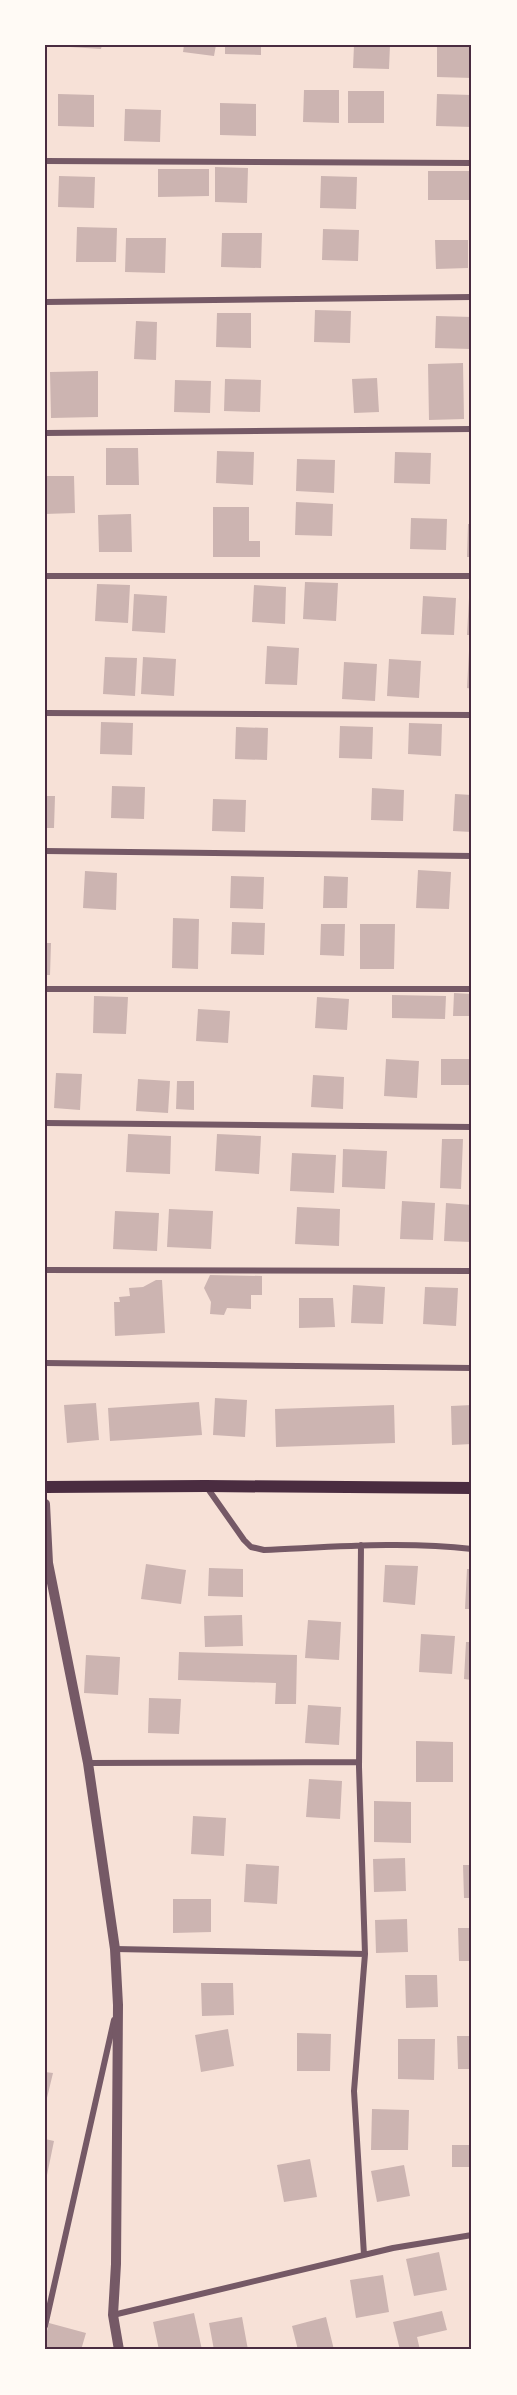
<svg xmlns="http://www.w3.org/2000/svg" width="517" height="2395" viewBox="0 0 517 2395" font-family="Arial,sans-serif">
<rect width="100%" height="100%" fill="#f7e1d7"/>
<path fill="#ccb4b1" d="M70 45H102L101 49 70 47Z
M184 45H216L214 56 183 52Z
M225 45H261V55L225 54Z
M354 45H390L389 69 353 68Z
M437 45 472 46V78L437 77Z
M304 90H339V123L303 122Z
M348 91H384V123H348Z
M58 94 94 95V127L58 126Z
M437 94 472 95V127L436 126Z
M220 103 256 104V136L220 135Z
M125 109 161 110 160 142 124 141Z
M215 167 248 168 247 203 215 202Z
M158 169H209V196L158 197Z
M428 171H472V200H428Z
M59 176 95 177 94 208 58 207Z
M321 176 357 177 356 209 320 208Z
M77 227 117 228 116 262H76Z
M323 229 359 230 358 261 322 260Z
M222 233H262L261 268 221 267Z
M126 238H166L165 273 125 272Z
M435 240H468V268L436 269Z
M315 310 351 311 350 343 314 342Z
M217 313H251V348L216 347Z
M436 316 472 317 471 349 435 348Z
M136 321 157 322 156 360 134 359Z
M463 363 464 419 429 420 428 364Z
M98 371V417L51 418 50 372Z
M377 378 379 412 354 413 352 379Z
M225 379 261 380 260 412 224 411Z
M175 380 211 381 210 413 174 412Z
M106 448H138L139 485H106Z
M217 451 254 452 253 485 216 483Z
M395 452 431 453 430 484 394 483Z
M297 459 335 460 334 493 296 491Z
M45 476H74L75 513 45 514Z
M296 502 333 504 332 536 295 535Z
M213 507H249V541H260V557H213Z
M131 514 132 552H99L98 515Z
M411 518 447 519 446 550 410 549Z
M468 524H472V557H467Z
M305 582 338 583 336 621 303 619Z
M97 584 130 585 128 623 95 621Z
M254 585 286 587 285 624 252 622Z
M134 594 167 596 165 633 132 631Z
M423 596 456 598 454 635 421 634Z
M469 598H472V635H467Z
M267 646 299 648 297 685 265 684Z
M469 651H472V689L467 688Z
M105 657 137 658 135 696 103 694Z
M143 657 176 659 174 696 141 694Z
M389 659 421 661 419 698 387 696Z
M344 662 377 664 375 701 342 699Z
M101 722 133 723 132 755 100 754Z
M409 723 442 724 441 756 408 754Z
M340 726 373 727 372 759 339 758Z
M236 727 268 728 267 760 235 759Z
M470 749H472V773H469Z
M112 786 145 787 144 819 111 818Z
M372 788 404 790 403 821 371 820Z
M455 794 472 795V832L453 831Z
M45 796H55L54 828H45Z
M213 799 246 800 245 832 212 831Z
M418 870 451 872 449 909 416 908Z
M85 871 117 873 116 910 83 908Z
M231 876 264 877 263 909 230 908Z
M324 876 348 877 347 908H323Z
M173 918 199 919 198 969 172 968Z
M232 922 265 923 264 955 231 954Z
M321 924H345L344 956 320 955Z
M360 924H395L394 969H360Z
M45 943H51L50 975H45Z
M454 993 472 994V1016H453Z
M392 995 446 996 445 1019 392 1018Z
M94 996 128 997 126 1034 93 1033Z
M317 997 349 999 347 1030 315 1028Z
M198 1009 230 1011 228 1043 196 1041Z
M386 1059 419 1061 417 1098 384 1096Z
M441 1059H472V1085H441Z
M56 1073 82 1074 80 1110 54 1108Z
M313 1075 344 1077 343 1109 311 1107Z
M138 1079 170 1081 168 1113 136 1111Z
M177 1081H194V1110L176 1109Z
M128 1134 171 1136 170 1174 126 1172Z
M217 1134 261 1136 259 1174 215 1171Z
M442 1139H463L461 1189 440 1188Z
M343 1149 387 1151 385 1189 342 1187Z
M292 1153 336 1155 334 1193 290 1191Z
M402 1201 435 1203 433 1240 400 1239Z
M446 1203 472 1205V1242L444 1241Z
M297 1207 340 1209 339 1246 295 1244Z
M169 1209 213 1211 211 1249 167 1247Z
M115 1211 159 1213 157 1251 113 1249Z
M210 1275 262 1276V1295H251V1309L227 1308 224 1315 210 1314 211 1302 204 1288Z
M156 1280H162L165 1333 115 1336 114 1302H120L119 1297 130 1296 129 1288 143 1287Z
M353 1285 385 1287 383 1324 351 1323Z
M425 1287 458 1288 456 1326 423 1324Z
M299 1298H333L335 1327 299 1328Z
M215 1398 247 1400 245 1437 213 1435Z
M199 1402 202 1435 110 1441 108 1408Z
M96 1403 99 1440 67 1443 64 1405Z
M394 1405 395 1443 276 1447 275 1409Z
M472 1405V1444L452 1445 451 1406Z
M146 1564 186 1570 181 1604 141 1599Z
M385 1565 418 1566 415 1605 383 1602Z
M209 1568 243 1569V1597L208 1596Z
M467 1569H472V1609H465Z
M242 1615 243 1646 205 1647 204 1616Z
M308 1620 341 1622 339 1660 305 1658Z
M421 1634 455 1636 452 1674 419 1672Z
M466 1642H472V1680L464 1679Z
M179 1652 297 1655 296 1704H275L276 1683 178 1680Z
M86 1655 120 1657 118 1695 84 1693Z
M149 1698 181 1699 179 1734 148 1733Z
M308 1705 341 1707 339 1745 305 1743Z
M416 1741 453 1742V1782H416Z
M309 1779 342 1781 340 1819 306 1817Z
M374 1801 411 1802V1843L374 1842Z
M193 1816 226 1818 224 1856 191 1854Z
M405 1858 406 1891 374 1892 373 1859Z
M246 1864 279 1866 277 1904 244 1902Z
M463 1865H472V1898H464Z
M173 1899H211V1932L173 1933Z
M407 1919 408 1952 376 1953 375 1920Z
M458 1928H472V1961H459Z
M405 1975H437L438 2007 406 2008Z
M201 1983H233L234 2015 202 2016Z
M228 2029 234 2066 201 2072 195 2035Z
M297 2033 331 2034 330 2071H297Z
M457 2036H472V2069H458Z
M398 2039H435L434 2080 398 2079Z
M45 2072 53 2073 46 2102H45Z
M372 2109 409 2110 408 2150H371Z
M45 2139 54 2141 46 2180 45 2179Z
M452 2145H472V2167H452Z
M310 2159 317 2197 284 2202 277 2165Z
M404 2165 410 2196 377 2202 371 2171Z
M439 2252 447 2290 414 2296 406 2259Z
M383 2275 389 2312 356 2318 350 2280Z
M442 2311 447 2330 417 2337 420 2350H400L393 2322Z
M194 2313 202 2350H159L153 2322Z
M242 2317 248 2350H214L209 2323Z
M326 2317 334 2350H298L292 2326Z
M49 2323 86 2333 81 2350H45V2339Z"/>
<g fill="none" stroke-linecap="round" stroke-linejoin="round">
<path stroke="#755966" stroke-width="6" d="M45 161 472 163
M45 302 472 297
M45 433 472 429
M45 576H472
M45 713 472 715
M45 851 472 856
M45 989H472
M45 1123 472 1127
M45 1270 472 1271
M45 1363 472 1368
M206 1486 244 1540 251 1547 264 1550C334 1547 403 1541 472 1549
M361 1545 359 1767 365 1954 354 2091 364 2255
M88 1763 359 1762
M115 1949 365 1954
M113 2315 393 2248 472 2235
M45 2326 114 2020"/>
<path stroke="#755966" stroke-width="10" d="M45 1504 48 1563 88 1763 115 1949 118 2005 116 2264 113 2315 119 2350"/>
<path stroke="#4a2c40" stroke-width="12" d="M45 1487 206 1486 472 1488"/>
</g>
<rect width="517" height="2395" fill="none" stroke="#fffaf5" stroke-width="93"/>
<rect x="46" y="46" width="424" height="2302" fill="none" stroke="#4a2c40" stroke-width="2"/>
</svg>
